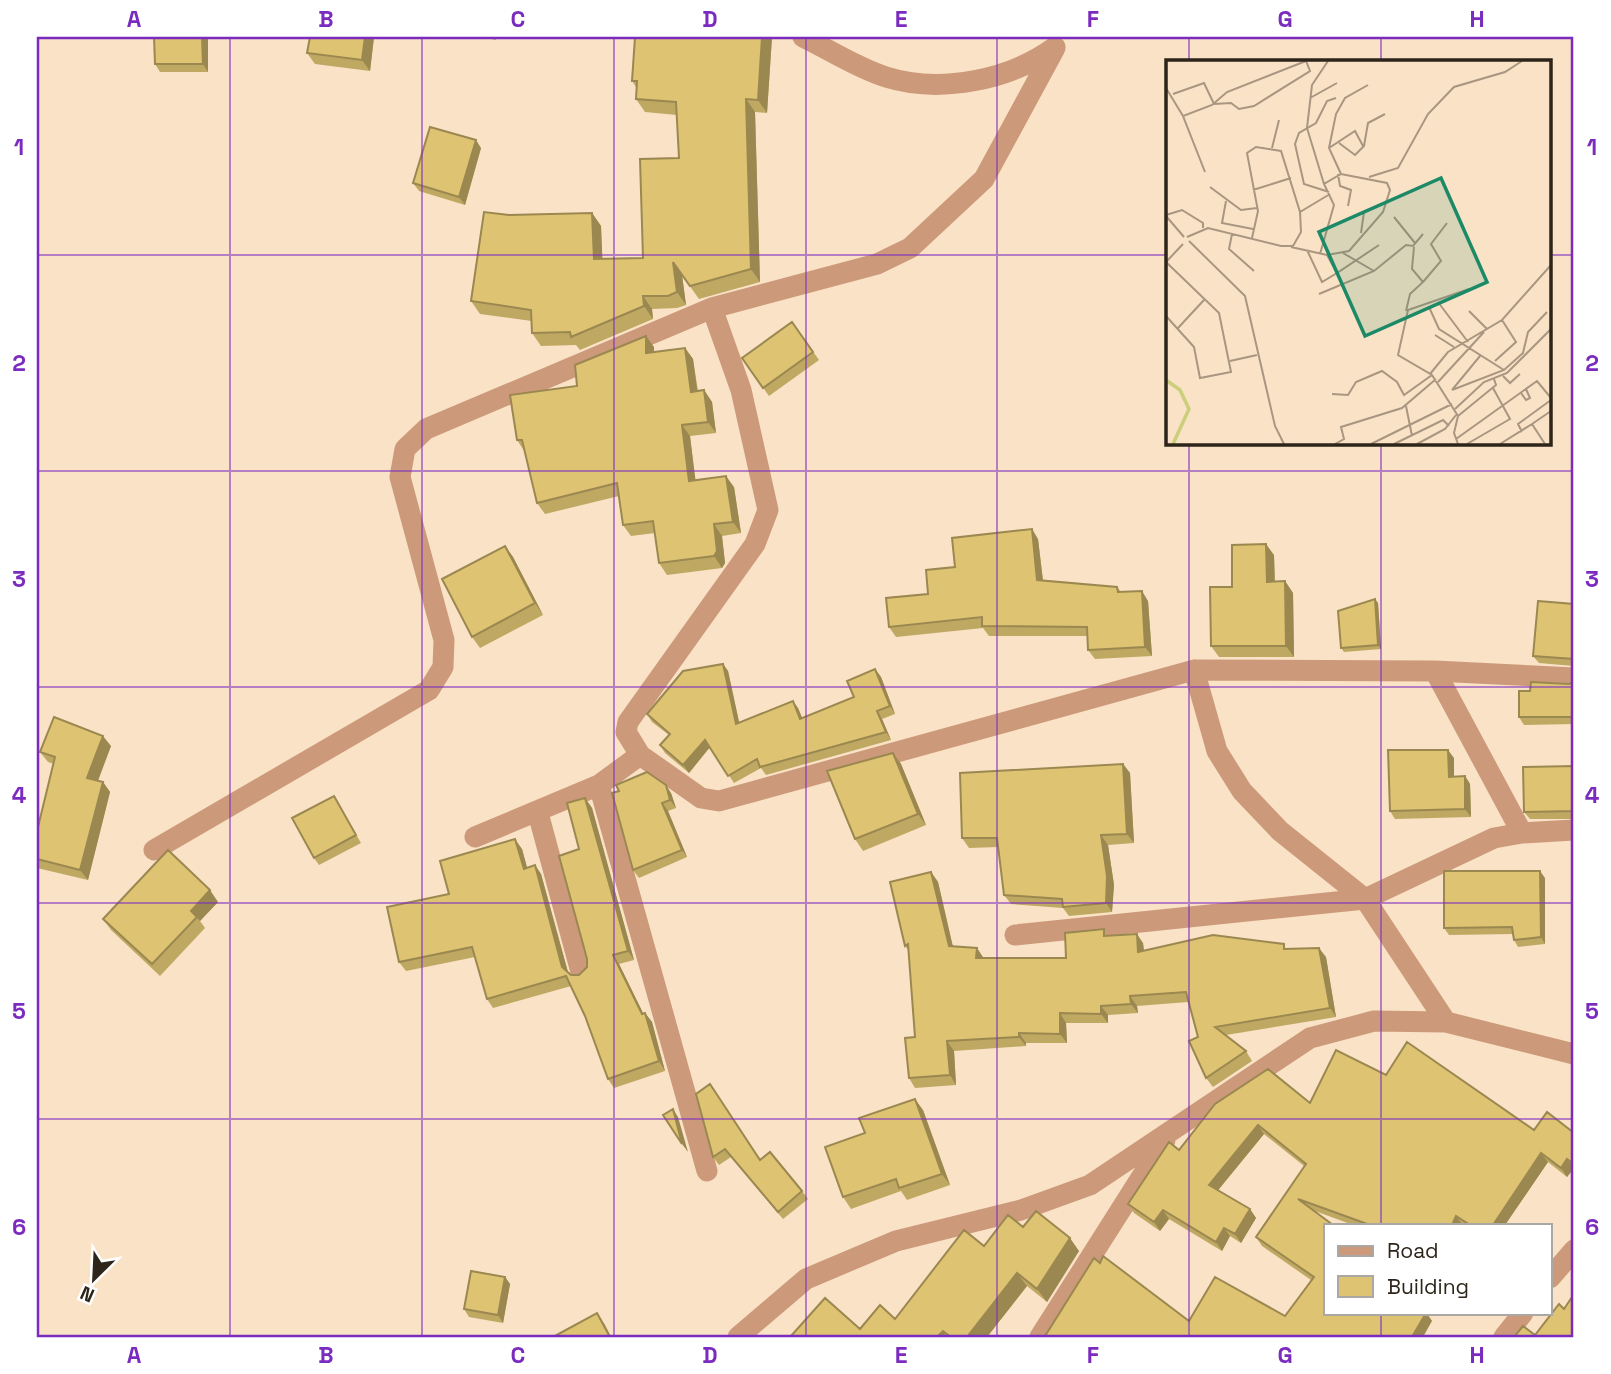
<svg xmlns="http://www.w3.org/2000/svg" width="1611" height="1374" viewBox="0 0 1611 1374" font-family="'Space Grotesk',sans-serif">
<rect width="100%" height="100%" fill="#fae2c6"/>
<g fill="none" stroke-linecap="round" stroke-linejoin="round">
<path stroke="#cc9a7a" stroke-width="21" d="M803 37C830 50 857 68 886 77 940 94 1010 80 1055 47
M1194 670 1217 751 1242 791 1280 831 1365 899 1446 1022
M1435 671 1522 833
M640 755 626 732 628 722 755 544 768 510 741 390 712 308 877 264 910 248 984 179 1055 48
M599 785 707 1171
M538 813 581 972
M475 837 599 785 640 755 701 798 719 801 1194 670 1435 671 1574 678
M154 850 429 690 443 667 444 640 400 477 405 449 426 429 712 308
M1015 935 1365 899 1494 838 1522 833 1574 830
M1550 1278 1574 1250
M738 1337 806 1279 896 1241 1021 1210 1090 1185 1310 1038 1374 1021 1446 1022 1574 1054
M1040 1337 1165 1140
M1504 1337 1523 1313"/>
</g>
<path fill="#bfa862" d="M154 37H208V72H160L155 64Z
M374 37 370 71 315 64 307 53Z
M481 37H497L496 40Z
M635 37H772L767 113 755 112 760 282 699 299 682 275 686 305 677 308 652 309 653 319 580 350 576 345 541 346 532 333V321L480 314 471 301 509 215 592 213 601 226 602 259 643 258 679 158 677 115 645 112 636 99V87L632 81Z
M481 148 465 205 419 191 413 183Z
M792 322 819 360 769 396 742 358Z
M654 347V352L685 348 693 359 698 391 704 390 712 402 716 433 690 436 695 480 734 487 741 533 722 536 725 563 722 568 667 575 659 563 655 533 631 536 623 525 619 496 545 514 537 503 525 452 517 440 577 386Z
M1038 539 1043 580 1117 587 1121 592 1148 601 1152 656 1095 659 1088 650 1087 636H989L983 628 896 637 889 627 928 594 955 567Z
M505 546 513 557 543 615 480 648 472 637Z
M1274 555 1275 582 1285 581 1293 593 1294 657H1219L1211 646 1232 587Z
M1378 603 1381 649 1344 652 1341 648Z
M1574 604V666L1539 663 1533 656Z
M723 664 728 671 739 722 798 708 802 718 854 697 875 669 881 677 895 714 882 719 891 740 766 775 761 768 734 783 710 747 689 773 665 753 660 745 669 735 652 722 647 714Z
M1574 682V724L1524 725 1519 717 1530 691Z
M111 746 97 781 103 782 110 792 88 880 37 868V831L54 764 48 762 40 752Z
M893 753 901 764 926 825 863 851 855 839Z
M1454 758V777L1465 776 1470 784 1471 817 1395 819 1390 811Z
M1123 764 1130 773 1134 843 1108 845 1114 885 1112 912 1069 916 1063 908 1011 904 1004 895 998 847 969 848 962 838Z
M1574 766V819H1530L1524 812Z
M612 793H671L676 808 668 811 687 857 639 878 633 870Z
M334 796 361 843 319 865 314 858Z
M585 798 592 808 634 960 619 964 643 1014 645 1013 652 1022 665 1071 614 1088 608 1079 585 1016 571 986 493 1008 487 999 475 957 406 971 399 962 449 894 522 849 527 868 535 865 541 874 568 972 571 975H579L587 967 579 849Z
M931 872 938 882 953 947 983 958H1066L1104 929 1109 936 1143 943 1144 951 1287 949 1326 957 1336 1017 1226 1035 1246 1051 1252 1061 1213 1087 1206 1078 1198 1037 1188 1002 1137 1006 1138 1013 1108 1015V1023H1066L1067 1043H1026V1046L954 1051 956 1085 915 1088 909 1078 915 1037 909 951 905 946Z
M1545 878V944L1518 947 1514 940 1513 934 1449 935 1444 928Z
M218 902 200 921 205 928 160 976 111 930 103 919Z
M1386 1075 1534 1130 1574 1133V1168L1567 1177 1548 1162 1505 1225H1353L1315 1211 1326 1313H1427L1432 1321H1189L1285 1316 1311 1280 1262 1246 1256 1237 1304 1166 1264 1134 1218 1190 1250 1209 1256 1218 1241 1243 1230 1236 1222 1251 1169 1219 1160 1231 1134 1213 1128 1204 1179 1150Z
M696 1094 760 1160 802 1191 808 1199 783 1219 731 1157 719 1165 713 1157Z
M923 1110 950 1185 907 1200 901 1191 851 1209 843 1197 865 1133Z
M1023 1227 1079 1251 1047 1302 1027 1286 987 1337H790L860 1329 895 1319 984 1246Z
M505 1277 510 1284 503 1323 469 1317 464 1309Z"/>
<path fill="#9b8850" d="M202 37H208V72L203 64Z
M365 37H374L370 71 362 60Z
M762 37H772L767 113 758 100Z
M746 99 755 112 760 282 751 269Z
M476 140 481 148 465 205 459 197Z
M592 213 601 226 603 272 594 259Z
M673 262 682 275 686 305 677 292Z
M643 296 652 309 653 319 644 306Z
M646 336 654 347V364L646 353Z
M685 348 693 359 699 404 691 392Z
M704 390 712 402 716 433 708 422Z
M682 425 690 436 697 492 689 481Z
M726 476 734 487 741 533 733 522Z
M714 524 722 536 725 563 722 568 714 556Z
M1032 529 1038 539 1044 590 1037 580Z
M1266 544 1274 555 1275 593 1267 582Z
M505 546 513 557 543 615 535 603Z
M1285 581 1293 593 1294 657 1286 646Z
M1142 591 1148 601 1152 656 1145 647Z
M1375 599 1378 603 1381 649 1378 645Z
M723 664 728 671 741 731 736 724Z
M875 669 881 677 895 714 890 706Z
M793 701 798 708 806 727 800 719Z
M877 711 882 719 891 740 886 732Z
M103 736 111 746 95 789 87 778Z
M705 740 710 747 689 773 683 765Z
M1448 750 1454 758V785L1449 777Z
M893 753 901 764 926 825 918 814Z
M1123 764 1130 773 1134 843 1127 834Z
M1465 776 1470 784 1471 817 1465 809Z
M103 782 110 792 88 880 80 870Z
M666 785 671 793 676 808 670 800Z
M585 798 592 808 634 960 628 951Z
M662 803 668 811 687 857 682 850Z
M1101 835 1108 845 1114 885 1112 912 1106 903Z
M515 839 522 849 530 878 524 869Z
M535 865 541 874 569 976 562 967Z
M1540 871 1545 878V944L1541 937Z
M931 872 938 882 955 956 949 946Z
M210 890 218 902 200 921 191 911Z
M1137 934 1143 943 1145 961 1138 952Z
M977 948 983 957 976 958Z
M1319 948 1326 957 1336 1017 1330 1008Z
M613 955 619 964 648 1023 642 1014Z
M1130 996 1137 1006 1138 1013 1131 1004Z
M1101 1006 1108 1015V1023L1101 1014Z
M645 1013 652 1022 665 1071 659 1061Z
M1060 1013 1066 1023 1067 1043 1060 1034Z
M1019 1033 1026 1043V1046L1019 1037Z
M947 1041 954 1051 956 1085 950 1075Z
M915 1099 923 1110 950 1185 942 1174Z
M673 1109 678 1117 688 1152 682 1144Z
M1258 1125 1264 1134 1215 1194 1209 1185Z
M1541 1153 1548 1162 1505 1225H1493Z
M1567 1159 1574 1168 1567 1177 1561 1168Z
M1250 1209 1256 1218 1241 1243 1235 1234Z
M1163 1210 1169 1219 1160 1231 1154 1222Z
M1456 1216 1462 1224V1225H1452Z
M1224 1228 1230 1236 1222 1251 1216 1242Z
M1070 1238 1079 1251 1047 1302 1037 1289Z
M1017 1273 1027 1286 987 1337H967Z
M505 1277 510 1284 503 1323 498 1315Z
M597 1313 605 1325 611 1337H610Z
M1426 1313 1432 1321 1423 1337H1412Z
M943 1331 947 1337H937Z"/>
<path fill="#dec372" stroke="#9b8850" stroke-width="2" d="M154 37H202L203 64H155Z
M310 37H365L362 60 307 53Z
M635 37H762L758 100 746 99 751 269 690 286 673 262 677 292 668 296H643L644 306 571 337 570 332 532 333 531 310 471 301 484 212 509 215 592 213 594 259 643 258 640 159 679 158 676 102 636 99 637 81H632Z
M430 127 476 140 459 197 413 183Z
M792 322 813 352 763 388 742 358Z
M646 336V353L685 348 691 392 704 390 708 422 682 425 689 481 726 476 733 522 714 524 717 551 714 556 659 563 653 521 623 525 617 483 537 503 522 440H517L510 395 577 386 575 365Z
M1032 529 1037 580 1117 587 1118 592 1142 591 1145 647 1088 650 1087 627 982 626V617L889 627 886 598 928 594 926 570 955 567 952 538Z
M1266 544 1267 582 1285 581 1286 646H1211L1210 587H1232V545Z
M505 546 535 603 472 637 442 579Z
M1375 599 1378 645 1341 648 1338 611Z
M1538 601 1574 604V659L1533 656Z
M723 664 736 724 793 701 800 719 854 697 847 681 875 669 890 706 877 711 886 732 760 767 757 759 728 776 705 740 683 765 660 745 670 734 647 714 683 671Z
M1531 682 1569 684 1574 682V717H1519V691H1530Z
M54 717 103 736 87 778 103 782 80 870 37 859V831L55 757 40 752Z
M1388 750H1448L1449 777 1465 776V809L1390 811Z
M893 753 918 814 855 839 827 771Z
M1123 764 1127 834 1101 835 1107 876 1106 903 1063 907 1062 899 1004 895 997 838H962L960 773Z
M1574 766V811L1524 812 1523 767Z
M647 772 666 785 670 800 662 803 682 850 633 870 612 793 619 791 616 785Z
M334 796 356 835 314 858 292 818Z
M585 798 628 951 613 955 642 1014 645 1013 659 1061 608 1079 585 1016 566 976 487 999 472 947 399 962 387 907 449 894 440 861 515 839 524 869 535 865 562 967 571 975H579L587 967V959L559 856 579 849 567 803Z
M168 850 210 890 191 911 197 917 152 964 103 919Z
M1444 871H1540L1541 937 1514 940 1512 927 1444 928Z
M931 872 949 946 977 948 976 958H1066L1065 933 1104 929V936L1137 934 1138 952 1213 935 1284 944V949L1319 948 1330 1008 1215 1027 1246 1051 1206 1078 1189 1041 1198 1037 1186 992 1130 996 1131 1004 1101 1006V1014L1060 1013V1034L1019 1033V1037L947 1041 950 1075 909 1078 905 1038 915 1037 908 944 905 946 890 882Z
M1407 1042 1534 1130 1547 1112 1574 1133V1164L1567 1159 1561 1168 1541 1153 1493 1225H1470L1456 1216 1452 1225H1370L1298 1199 1333 1225H1326V1313H1426L1412 1337H1040L1045 1336 1094 1258 1100 1263 1103 1256 1189 1321 1215 1277 1285 1316 1314 1277 1256 1237 1306 1164 1258 1125 1209 1185 1250 1209 1235 1234 1224 1228 1216 1242 1163 1210 1154 1222 1128 1204 1169 1142 1179 1150 1215 1104 1268 1069 1310 1103 1336 1050 1386 1075Z
M710 1084 760 1160 770 1152 802 1191 778 1212 725 1149 713 1157 696 1094Z
M915 1099 942 1174 899 1188 896 1179 843 1197 825 1147 865 1133 859 1118Z
M673 1109 682 1144 663 1115Z
M1036 1211 1070 1238 1037 1289 1017 1273 967 1337H951L943 1331 937 1337H790L825 1298 860 1329 880 1305 895 1319 964 1230 984 1246 1008 1215 1023 1227Z
M471 1271 505 1277 498 1315 464 1309Z
M1574 1294V1337H1514L1523 1326 1535 1335 1559 1304 1564 1309Z
M597 1313 610 1337H553Z"/>
<path fill="none" stroke="#7b2cbf" stroke-width="2" stroke-opacity="0.55" d="M230 37V1337M422 37V1337M614 37V1337M806 37V1337M997 37V1337M1189 37V61M1381 37V61M37 255H1168M1550 255H1574M1189 443V1337M1381 443V1225M37 471H1574M37 687H1574M37 903H1574M37 1119H1574M1381 1313V1337"/>
<g transform="translate(1166 60)">
<rect width="385" height="385" fill="#fae2c6"/>
<path fill="none" stroke="#cbcf7b" stroke-width="3.5" d="M0 320 14 330 23 349 7 384"/>
<path fill="none" stroke="#a89681" stroke-width="2" d="M0 28 17 56M7 34 38 23 48 44 65 43 73 49 88 46 144 11 140 1M144 38 171 23M173 83 189 95 198 86 202 63 219 54M106 88 113 60M163 88 189 71 197 86M39 112 17 56 46 45 61 32 140 1M172 114 174 126 185 130 182 146M175 114 163 88 170 54 179 38 202 25M203 117 232 108 262 54 288 27 339 12 356 1M158 124 141 68 146 25 162 1M44 127 75 150 91 148M87 130 125 118M163 132 138 124 129 84 133 73 150 63 161 41 170 38M60 141 56 163 87 169M134 152 164 134M0 155 16 150 37 163V168M0 156 18 177M228 157 249 183M195 173 198 152M66 174 63 189 88 211M21 177 42 168 115 186H127L135 172 134 152 115 91 90 87 81 93 92 151 86 178M23 181 79 236 109 366 118 384M125 187 161 195 183 191 217 152 224 130 221 123 175 114 158 124 168 145 154 194M141 190 156 222 171 213M177 193 208 211M161 195 171 213 213 185M0 202 53 253 65 312 34 318 28 287 0 256M0 202 17 184M257 222 275 201 265 184 281 163M153 234 208 211 240 185 247 186 257 174M272 242 302 282M263 247 273 269 338 310M240 251 244 234 257 222 246 209 248 187M303 251 321 269M12 268 38 240M269 275 288 287M64 301 91 295M329 301 350 282 336 260M264 314 282 292 336 260 385 205M337 316 344 323 354 314M272 322 318 272M286 330 338 310 357 293 362 272 381 252M286 330 314 296M355 333 360 340 364 338 360 329M166 334 182 335 190 322 216 311 231 322 238 335 266 315M240 346 246 376M289 349 318 322 341 313 385 269M292 356 266 315 232 295 242 250 303 229M366 364 385 351M356 372 352 364 385 340M290 379 371 321 385 338M169 384 178 379 175 367 236 348 270 319M205 384 286 344M228 384 277 360 283 366M251 384 279 369 290 355M292 384 288 373 292 356 330 325 328 319M301 384 344 359 327 328M334 384 366 364 379 384"/>
<path fill="#1c8967" fill-opacity="0.15" stroke="#1c8967" stroke-width="3.5" d="M275 118 321 222 199 276 153 172Z"/>
<rect width="385" height="385" fill="none" stroke="#2d251a" stroke-width="3.5"/>
</g>
<rect width="1611" height="1374" fill="none" stroke="#ffffff" stroke-width="77"/>
<rect x="1324" y="1224" width="228" height="91" fill="#ffffff" stroke="#aba8a3" stroke-width="2"/>
<rect x="1338" y="1246" width="35" height="10" fill="#cc9a7a" stroke="#aba8a3" stroke-width="2"/>
<text x="1387" y="1258" font-size="21" fill="#2d251a">Road</text>
<rect x="1338" y="1276" width="35" height="21" fill="#dec372" stroke="#aba8a3" stroke-width="2"/>
<text x="1387" y="1294" font-size="21" fill="#2d251a">Building</text>
<g transform="translate(94 1279) rotate(204)" stroke="#ffffff" stroke-width="5" paint-order="stroke">
<path d="M0-5L12 26L0 18L-12 26Z" fill="#2d251a"/>
<text y="-10" font-size="19" font-weight="bold" text-anchor="middle" fill="#2d251a">N</text>
</g>
<rect x="38" y="38" width="1534" height="1298" fill="none" stroke="#7b2cbf" stroke-width="2.5"/>
<g font-size="23" text-anchor="middle" font-weight="bold" fill="#7b2cbf">
<text x="134" y="27">A</text>
<text x="326" y="27">B</text>
<text x="518" y="27">C</text>
<text x="710" y="27">D</text>
<text x="901" y="27">E</text>
<text x="1093" y="27">F</text>
<text x="1285" y="27">G</text>
<text x="1477" y="27">H</text>
<text x="19" y="155">1</text>
<text x="1592" y="155">1</text>
<text x="19" y="371">2</text>
<text x="1592" y="371">2</text>
<text x="19" y="587">3</text>
<text x="1592" y="587">3</text>
<text x="19" y="803">4</text>
<text x="1592" y="803">4</text>
<text x="19" y="1019">5</text>
<text x="1592" y="1019">5</text>
<text x="19" y="1235">6</text>
<text x="1592" y="1235">6</text>
<text x="134" y="1363">A</text>
<text x="326" y="1363">B</text>
<text x="518" y="1363">C</text>
<text x="710" y="1363">D</text>
<text x="901" y="1363">E</text>
<text x="1093" y="1363">F</text>
<text x="1285" y="1363">G</text>
<text x="1477" y="1363">H</text>
</g>
</svg>
